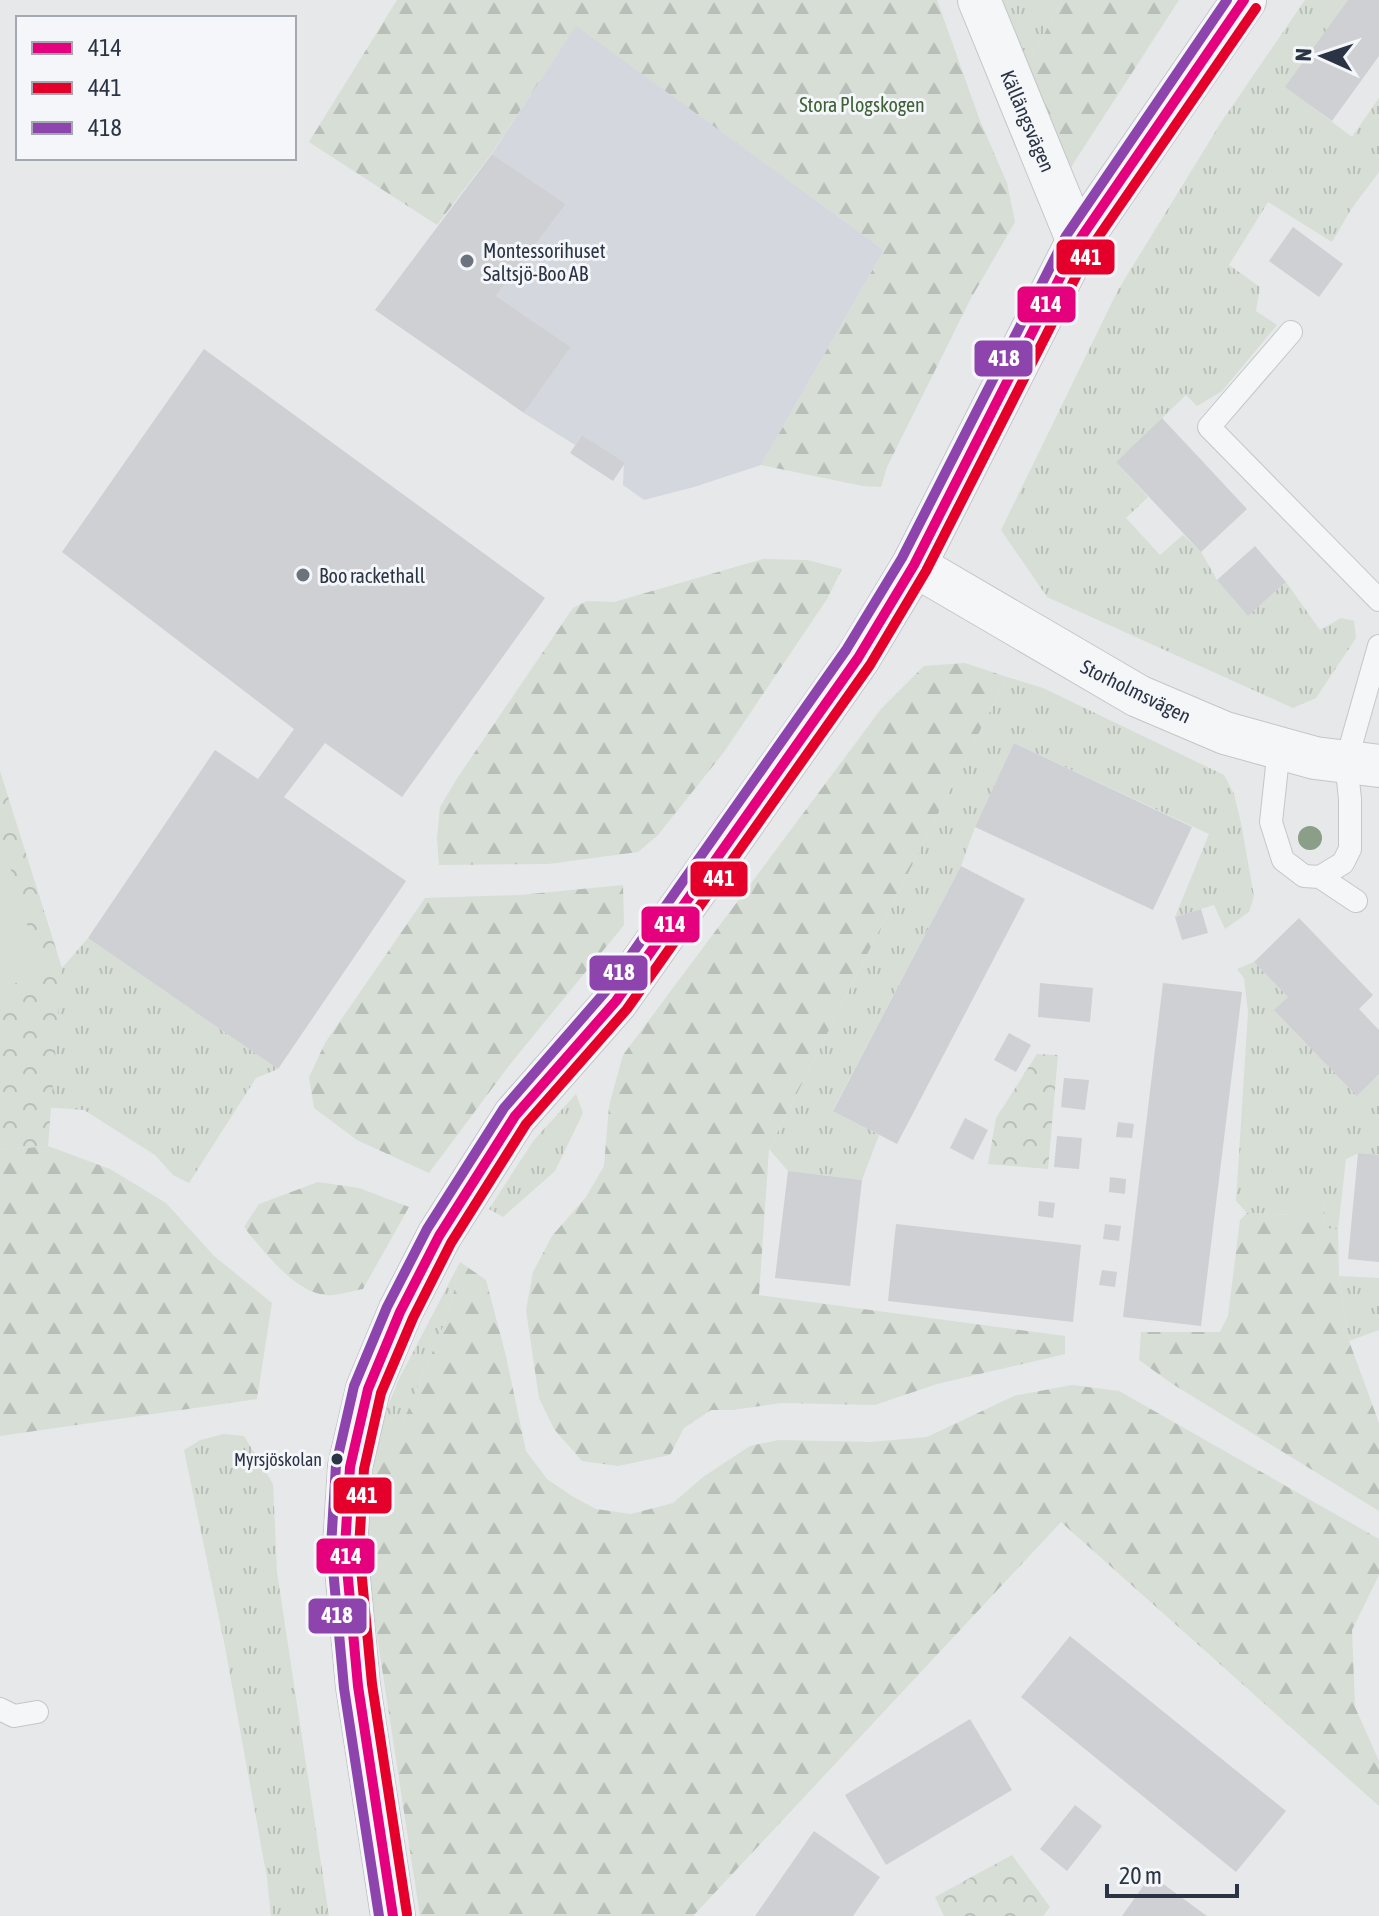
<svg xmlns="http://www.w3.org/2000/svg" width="1379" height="1916" viewBox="0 0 1379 1916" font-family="'Asap Condensed',sans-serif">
<defs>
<pattern id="grass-tufts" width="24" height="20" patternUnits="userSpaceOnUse" patternTransform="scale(2)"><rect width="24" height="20" fill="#d6ded6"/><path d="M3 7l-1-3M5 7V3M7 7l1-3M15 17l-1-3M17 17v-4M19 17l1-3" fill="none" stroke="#b8bfb9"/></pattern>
<pattern id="forest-firs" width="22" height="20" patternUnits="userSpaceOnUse" patternTransform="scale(2)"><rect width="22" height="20" fill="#d6ded6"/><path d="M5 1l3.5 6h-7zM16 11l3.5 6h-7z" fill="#b8bfb9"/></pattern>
<pattern id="park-crowns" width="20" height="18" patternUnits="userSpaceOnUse" patternTransform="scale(2)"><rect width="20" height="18" fill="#d6ded6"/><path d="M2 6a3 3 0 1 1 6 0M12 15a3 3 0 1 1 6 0" fill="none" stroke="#b8bfb9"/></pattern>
</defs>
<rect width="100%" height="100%" fill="#e6e8ea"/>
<path fill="#d4d7dd" d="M576 25 884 250 761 465 694 487 644 500 623 485 624 463 582 435 575 445 524 413 571 347 496 296 566 204 492 154Z"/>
<path fill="url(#grass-tufts)" d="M994 0H1063L1023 72Z
M1305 0H1348L1286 87 1352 137 1379 98V172L1352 208 1332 242 1268 202 1229 265 1260 287 1256 311 1277 325 1222 391 1197 406 1186 395 1116 462 1148 497 1126 518 1160 555 1183 535 1201 552 1217 580 1248 616 1286 582 1320 630 1341 618 1354 621 1356 638 1316 698 1293 708 1047 597 1001 530 1118 290 1222 121Z
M1007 677 1043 688 1224 775 1234 794 1241 823 1254 896 1249 912 1225 929 1214 905 1175 917 1209 834 1014 743 975 827 961 866 833 1110 879 1135 862 1180 788 1171 769 1149Z
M88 938 278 1069 256 1078 189 1183 173 1175 155 1155 84 1110 17 1105 62 968Z
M1254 962 1288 997 1275 1010 1358 1095 1379 1074V1155L1359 1153 1346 1159 1338 1229H1325L1324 1199 1297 1215 1247 1213 1236 1201 1248 1012 1244 978 1237 969Z
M576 1094 583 1113 555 1171 503 1217 489 1209 534 1140Z
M460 1262 450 1310 403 1422 367 1459 398 1381Z
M1339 1276 1379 1278V1330L1349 1341Z
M224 1434 244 1436 273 1484 277 1572 329 1916H271L267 1878 225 1647 184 1450 200 1440Z"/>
<path fill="url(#forest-firs)" d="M397 0H937L979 118 1007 183 1015 222 970 300 887 467 881 487 863 486 761 465 884 250 576 26 492 153 437 225 309 142Z
M1063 0H1179L1064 178 1023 72Z
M763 559 807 560 842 569 827 599 724 752 658 835 638 852 548 864 439 865 437 838 440 807 458 777 573 608 587 601 614 602Z
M965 663 1007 677 769 1149 759 1295 1065 1336V1354L937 1384 875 1405 781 1403 733 1410H711L684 1428 670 1455 618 1466 582 1461 554 1429 539 1398 526 1310 533 1272 552 1236 586 1197 604 1166 609 1106 623 1055 881 709 924 666Z
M623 885 624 925 511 1063 429 1173 357 1140 314 1108 309 1077 325 1043 425 898 520 895Z
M48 1146 110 1169 166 1203 214 1256 272 1303 257 1399 0 1436V1150Z
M318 1182 359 1188 409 1207 363 1289C351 1291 337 1296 325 1295 295 1292 262 1250 244 1227L259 1204Z
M1324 1199 1325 1228 1338 1229 1339 1276 1349 1341 1379 1423V1511L1171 1383 1139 1360 1141 1332H1220L1228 1316 1240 1220 1247 1213 1297 1215 1301 1201Z
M460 1262 486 1280 506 1356 526 1451 547 1479 572 1496 596 1509 631 1514 673 1503 703 1477 750 1446 779 1440 870 1442 927 1437 1014 1396 1072 1385 1119 1391 1379 1539V1575L1352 1630 1355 1707 1379 1761V1806L1061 1522 693 1916H420L370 1590 367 1459 403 1422 450 1310Z"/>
<path fill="url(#park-crowns)" d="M0 771 62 968 48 1146 0 1150Z
M1037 1054 1058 1055 1048 1169 988 1164 996 1118Z
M1012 1855 1050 1907 1043 1916H944L935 1897Z"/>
<path fill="#d6ded6" d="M0 833 42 975 0 988Z"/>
<path fill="#ced0d3" d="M1348 0H1379V56L1332 121 1285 87Z
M492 154 566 204 496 296 571 347 524 413 375 310Z
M1293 227 1343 264 1319 297 1269 261Z
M204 349 545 598 402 797 325 743 284 797 406 881 278 1069 88 938 215 750 258 779 294 729 62 552Z
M1162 418 1247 509 1201 552 1116 462Z
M582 435 625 463 613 481 570 453Z
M1255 546 1286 582 1248 616 1217 580Z
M1014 743 1192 827 1153 910 975 827Z
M961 866 1025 899 897 1144 833 1111Z
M1201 909 1208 933 1182 940 1175 917Z
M1299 918 1373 995 1359 1009 1379 1030V1074L1357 1096 1274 1010 1288 997 1254 962Z
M1040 983 1093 988 1090 1022 1038 1017Z
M1163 983 1242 992 1201 1326 1123 1317Z
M1009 1033 1031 1045 1016 1072 994 1060Z
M1064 1078 1089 1080 1085 1110 1061 1107Z
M965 1118 988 1130 973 1160 950 1148Z
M1118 1122 1134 1124 1132 1138 1116 1137Z
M1057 1136 1082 1138 1079 1169 1054 1167Z
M1358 1153 1379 1155V1262L1348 1259Z
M788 1171 862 1180 850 1286 775 1278Z
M1110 1177 1126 1179 1125 1194 1109 1192Z
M1039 1201 1055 1203 1053 1218 1038 1216Z
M896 1224 1081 1245 1073 1322 888 1301Z
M1105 1224 1121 1226 1119 1241 1103 1239Z
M1102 1270 1117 1272 1115 1287 1099 1285Z
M1070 1636 1286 1811 1236 1872 1021 1697Z
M970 1719 1012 1790 886 1865 845 1795Z
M1075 1805 1102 1826 1067 1871 1040 1849Z
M814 1831 880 1877 853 1916H755Z
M1151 1875 1207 1916H1122Z"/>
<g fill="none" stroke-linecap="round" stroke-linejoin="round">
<defs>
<path id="service" d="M1291 332 1209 427 1379 600
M1279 748 1271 822 1283 860 1304 876 1320 877 1356 901
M1320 877 1343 863 1350 849V799L1346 762 1379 646
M0 1709 14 1716 37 1712"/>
<path id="minor" d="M979 0 1078 242
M914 565 1138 696 1225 733 1315 758 1379 766"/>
<path id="tertiary" d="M393 1916 358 1686 345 1547 350 1467 368 1389 400 1312 439 1236 515 1116 616 1001 858 658 914 565 1078 242 1244 0"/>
</defs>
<use href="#service" stroke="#c4c6c8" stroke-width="24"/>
<use href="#minor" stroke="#c4c6c8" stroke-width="44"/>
<use href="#tertiary" stroke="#c4c6c8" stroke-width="46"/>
<use href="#service" stroke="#f5f6f7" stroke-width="22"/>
<use href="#minor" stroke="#f5f6f7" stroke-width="42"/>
<use href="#tertiary" stroke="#f5f6f7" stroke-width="44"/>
<defs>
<path id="bus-1" d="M393 1916 358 1686 345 1547 350 1467 368 1389 400 1312 439 1236 515 1116 616 1001 858 658 914 565 1078 242 1244 0"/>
<path id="bus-2" d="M407 1914 372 1684 359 1547 364 1469 381 1393 413 1318 451 1243 526 1124 627 1009 870 665 926 571 1090 249 1256 8"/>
<path id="bus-3" d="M379 1916 344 1688 331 1547 336 1465 354 1386 387 1307 427 1229 504 1108 605 992 846 650 902 558 1066 236 1227 0"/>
</defs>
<use href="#bus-1" stroke="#f4f6f9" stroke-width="16"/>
<use href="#bus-2" stroke="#f4f6f9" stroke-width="16"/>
<use href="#bus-3" stroke="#f4f6f9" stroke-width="16"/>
<use href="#bus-1" stroke="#e5007d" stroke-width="10"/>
<use href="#bus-2" stroke="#e4002b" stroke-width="10"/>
<use href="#bus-3" stroke="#8e44ad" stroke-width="10"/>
</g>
<circle fill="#8a9e88" cx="1310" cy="838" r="12"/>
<g fill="#6c737f" stroke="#f4f6f9" stroke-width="3">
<circle cx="467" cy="261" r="8"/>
<circle cx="303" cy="575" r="8"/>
</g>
<circle fill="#2b3445" stroke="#f4f6f9" stroke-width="3" cx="337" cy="1459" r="7"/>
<g text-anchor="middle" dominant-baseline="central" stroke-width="6" stroke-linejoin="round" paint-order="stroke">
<g font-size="18" fill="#2b3445" stroke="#f4f6f9" text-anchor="end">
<text x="322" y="1459">Myrsjöskolan</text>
</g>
<g font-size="20" fill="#3f6138" stroke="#f4f6f9">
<text x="862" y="104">Stora Plogskogen</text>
</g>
<g font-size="20" fill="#2b3445" stroke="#f4f6f9">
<text transform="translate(1028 121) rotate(67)">Källängsvägen</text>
<text transform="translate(1136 691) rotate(26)">Storholmsvägen</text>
</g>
<g font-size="20" fill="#2b3445" stroke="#f4f6f9" text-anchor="start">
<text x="483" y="250">Montessorihuset<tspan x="483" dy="23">Saltsjö-Boo AB</tspan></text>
<text x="319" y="575">Boo rackethall</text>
</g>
</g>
<g stroke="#f4f6f9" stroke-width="3">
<rect x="1055" y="238" width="61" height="38" rx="8" fill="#e4002b"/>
<rect x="1016" y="285" width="61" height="39" rx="8" fill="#e5007d"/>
<rect x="973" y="339" width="61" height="39" rx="8" fill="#8e44ad"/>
<rect x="689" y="860" width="60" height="38" rx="8" fill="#e4002b"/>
<rect x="640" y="905" width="61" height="39" rx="8" fill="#e5007d"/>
<rect x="588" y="954" width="61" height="38" rx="8" fill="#8e44ad"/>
<rect x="332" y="1476" width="61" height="39" rx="8" fill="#e4002b"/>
<rect x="315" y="1537" width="61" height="38" rx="8" fill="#e5007d"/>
<rect x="307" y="1597" width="61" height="38" rx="8" fill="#8e44ad"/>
</g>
<g font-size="22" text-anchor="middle" font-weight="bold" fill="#fff">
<text x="1086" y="265">441</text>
<text x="1046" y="312">414</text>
<text x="1004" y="366">418</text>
<text x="719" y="886">441</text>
<text x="670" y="932">414</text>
<text x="619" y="980">418</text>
<text x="362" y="1503">441</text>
<text x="346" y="1564">414</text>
<text x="337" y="1623">418</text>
</g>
<rect x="16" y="16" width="280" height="144" fill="#f4f6f9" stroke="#a4a8b1" stroke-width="2"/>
<rect x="32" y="42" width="40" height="12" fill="#e5007d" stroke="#a4a8b1" stroke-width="2"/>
<text x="88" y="56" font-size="24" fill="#2b3445">414</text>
<rect x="32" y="82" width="40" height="12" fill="#e4002b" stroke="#a4a8b1" stroke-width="2"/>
<text x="88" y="96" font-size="24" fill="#2b3445">441</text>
<rect x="32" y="122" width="40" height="12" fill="#8e44ad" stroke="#a4a8b1" stroke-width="2"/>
<text x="88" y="136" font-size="24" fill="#2b3445">418</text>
<g transform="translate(1323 56) rotate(273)" stroke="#f4f6f9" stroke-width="6" paint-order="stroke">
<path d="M0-6L14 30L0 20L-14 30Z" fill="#2b3445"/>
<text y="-12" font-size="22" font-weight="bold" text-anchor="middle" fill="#2b3445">N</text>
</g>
<path d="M1107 1884v12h130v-12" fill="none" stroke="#2b3445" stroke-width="4"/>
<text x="1119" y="1884" font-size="24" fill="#2b3445" stroke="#f4f6f9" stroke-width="6" paint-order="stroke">20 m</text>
</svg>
